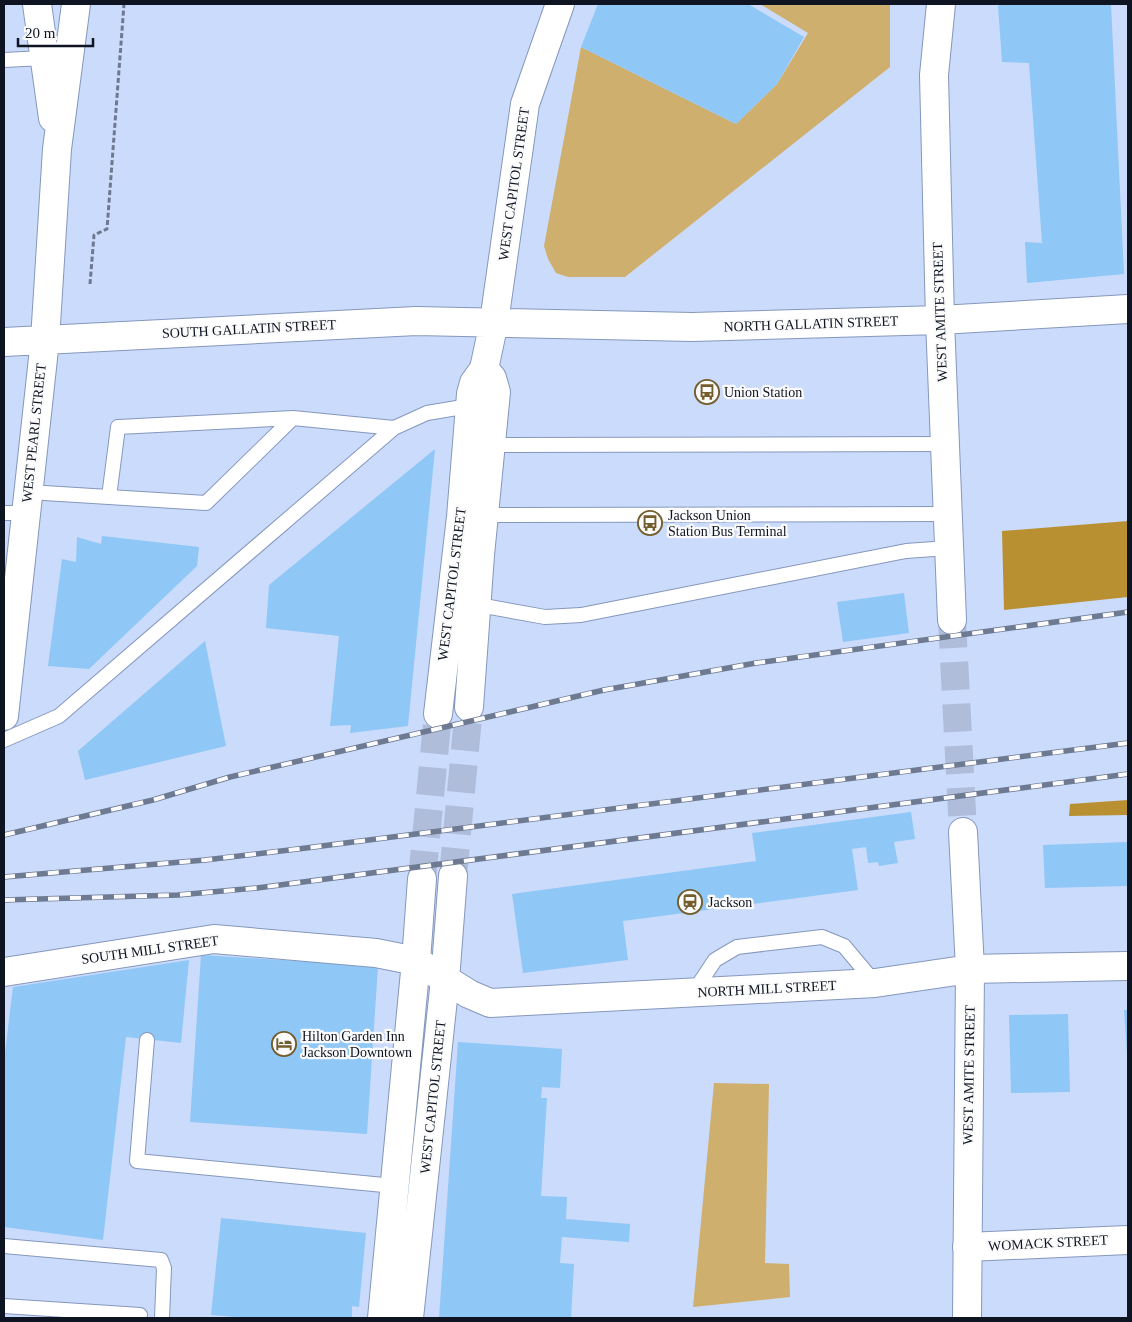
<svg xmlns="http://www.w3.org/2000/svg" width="1132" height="1322" viewBox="0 0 1132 1322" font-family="Georgia,serif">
<rect width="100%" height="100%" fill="#cbdbfb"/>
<path fill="#cfaf6d" d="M760 4H890V67L625 277H568L556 273 548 259 544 246 581 47 736 124 777 84 808 33Z
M714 1083 769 1084 765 1263 789 1264 790 1297 693 1307Z"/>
<path fill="#b89032" d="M1128 521V597L1004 610 1002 531Z
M1128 800V815L1069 816 1070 804Z"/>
<path fill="#8fc7f6" d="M598 4H748L804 37 777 84 736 124 581 47Z
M1000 4H1111L1124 274 1027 283 1025 242 1042 243 1029 63 1002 62 998 6Z
M435 449 408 726 350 733 351 725 330 726 339 636 266 628 269 585Z
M102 536 199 547 197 566 89 669 48 666 62 559 76 562 77 537 101 544Z
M904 593 909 633 843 642 837 602Z
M205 641 226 746 85 780 78 751Z
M911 812 915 839 894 842 898 863 879 866 878 862 868 863 866 847 852 849 858 890 623 921 628 960 523 973 512 894 756 861 752 833Z
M1128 842V886L1045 888 1043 845Z
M201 955 378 966 367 1134 190 1122Z
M189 960 181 1043 126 1037 103 1240 4 1227V1061L13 987Z
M1124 1010H1128V1053H1127Z
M1068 1014 1070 1092 1011 1093 1009 1015Z
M458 1042 562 1049 560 1088 542 1087 541 1098H547L541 1196 567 1197 566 1219 630 1224 629 1242 562 1237 560 1263 574 1264 571 1318H439Z
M221 1218 366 1233 359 1307 352 1306V1318H247L211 1315Z"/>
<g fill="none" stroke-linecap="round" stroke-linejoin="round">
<path stroke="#afbdda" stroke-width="28" stroke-dasharray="28 14" stroke-linecap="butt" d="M952 620 963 832
M453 876 469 707
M422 879 438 714"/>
<defs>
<path id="lane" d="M4 60 44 58
M491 445 944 444
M28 492 206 503 293 418 394 428
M109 497 118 427 293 418
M4 513H26
M484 515 947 514
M473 604 545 617 581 615 906 551 948 548
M4 740 59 716 394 428 427 413 469 406
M693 993 715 960 737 947 822 937 844 946 875 983
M147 1040 137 1161 394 1186
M4 1246 161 1260 164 1268 162 1318
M4 1306 140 1315"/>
<path id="street" d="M967 1247 1128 1240"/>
<path id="secondary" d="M37 4 53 118
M941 4 934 75 940 320 952 620
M4 342 416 321 692 327 940 320 1128 309
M469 707 480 555 496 392 492 378 484 369
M438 714 461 517 471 394 474 383 484 369 494 322 525 104 560 4
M4 716 45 340 57 149 76 4
M963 832 970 969 967 1318
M4 972 214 939 376 953 416 961 469 994 490 1003 875 983 970 969 1128 966
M382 1318 416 961 422 879
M409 1318 445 980 453 876"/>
</defs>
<use href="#lane" stroke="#8597bd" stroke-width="16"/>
<use href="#street" stroke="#8597bd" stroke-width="30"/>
<use href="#secondary" stroke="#8597bd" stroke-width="30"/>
<path stroke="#6e7990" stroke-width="3" stroke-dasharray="5 2.5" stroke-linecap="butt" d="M90 284 94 235 107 229 124 4"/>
<use href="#lane" stroke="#fff" stroke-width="14"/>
<use href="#street" stroke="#fff" stroke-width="28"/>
<use href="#secondary" stroke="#fff" stroke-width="28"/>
<defs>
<path id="rail" d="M4 835 153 800 230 777 604 690 756 663 1128 612
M4 877 205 860 306 848 1128 743
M4 900 178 895 257 888 1128 774"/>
</defs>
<use href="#rail" stroke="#6e7a91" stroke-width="5.5"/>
<use href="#rail" stroke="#fbfbfb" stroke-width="4" stroke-dasharray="11" stroke-linecap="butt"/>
</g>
<defs>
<symbol id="bus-ring" viewBox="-11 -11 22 22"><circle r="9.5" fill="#fbfbfb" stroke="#735d2d" stroke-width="1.5"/><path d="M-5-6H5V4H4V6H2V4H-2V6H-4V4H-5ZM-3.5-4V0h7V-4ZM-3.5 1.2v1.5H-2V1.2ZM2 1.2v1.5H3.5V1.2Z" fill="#735d2d"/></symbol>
<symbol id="station-ring" viewBox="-11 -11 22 22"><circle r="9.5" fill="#fbfbfb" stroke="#735d2d" stroke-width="1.5"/><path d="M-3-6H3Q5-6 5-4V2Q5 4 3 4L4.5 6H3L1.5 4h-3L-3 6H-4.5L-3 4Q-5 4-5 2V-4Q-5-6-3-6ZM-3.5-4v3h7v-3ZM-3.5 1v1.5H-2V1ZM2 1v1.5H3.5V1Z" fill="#735d2d"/></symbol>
<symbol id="hotel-ring" viewBox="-11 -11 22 22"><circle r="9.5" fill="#fbfbfb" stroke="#735d2d" stroke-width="1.5"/><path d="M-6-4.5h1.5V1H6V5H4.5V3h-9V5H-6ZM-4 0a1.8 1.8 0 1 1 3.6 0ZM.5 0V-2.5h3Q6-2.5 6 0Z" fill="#735d2d"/></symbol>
</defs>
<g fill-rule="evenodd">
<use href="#bus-ring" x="693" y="378" width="28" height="28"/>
<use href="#bus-ring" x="636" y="509" width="28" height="28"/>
<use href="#station-ring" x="676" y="888" width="28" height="28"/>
<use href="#hotel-ring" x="270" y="1030" width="28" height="28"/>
</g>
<g text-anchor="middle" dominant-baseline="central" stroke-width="4.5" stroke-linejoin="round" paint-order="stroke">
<g font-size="14" fill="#0e1422" stroke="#fbfbfb">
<text transform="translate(514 184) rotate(-82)">WEST CAPITOL STREET</text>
<text transform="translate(940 312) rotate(-92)">WEST AMITE STREET</text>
<text transform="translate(811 324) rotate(-2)">NORTH GALLATIN STREET</text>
<text transform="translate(249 329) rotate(-3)">SOUTH GALLATIN STREET</text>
<text transform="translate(34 433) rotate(-84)">WEST PEARL STREET</text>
<text transform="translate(452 584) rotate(-83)">WEST CAPITOL STREET</text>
<text transform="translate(150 950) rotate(-8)">SOUTH MILL STREET</text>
<text transform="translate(767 989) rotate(-3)">NORTH MILL STREET</text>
<text transform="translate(969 1075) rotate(-89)">WEST AMITE STREET</text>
<text transform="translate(433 1097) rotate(-84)">WEST CAPITOL STREET</text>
<text transform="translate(1048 1243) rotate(-3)">WOMACK STREET</text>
</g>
<g font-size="14" fill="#0e1422" stroke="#fbfbfb" text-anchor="start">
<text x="724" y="392">Union Station</text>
<text x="668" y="515">Jackson Union<tspan x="668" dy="16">Station Bus Terminal</tspan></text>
<text x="708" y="902">Jackson</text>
<text x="302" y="1036">Hilton Garden Inn<tspan x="302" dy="16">Jackson Downtown</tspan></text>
</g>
</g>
<rect width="1132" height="1322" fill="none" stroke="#0e1422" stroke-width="10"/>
<path d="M18 38v8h75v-8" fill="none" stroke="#0e1422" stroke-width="2.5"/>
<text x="25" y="38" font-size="15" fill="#0e1422" stroke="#fbfbfb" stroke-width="4" paint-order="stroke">20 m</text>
</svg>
